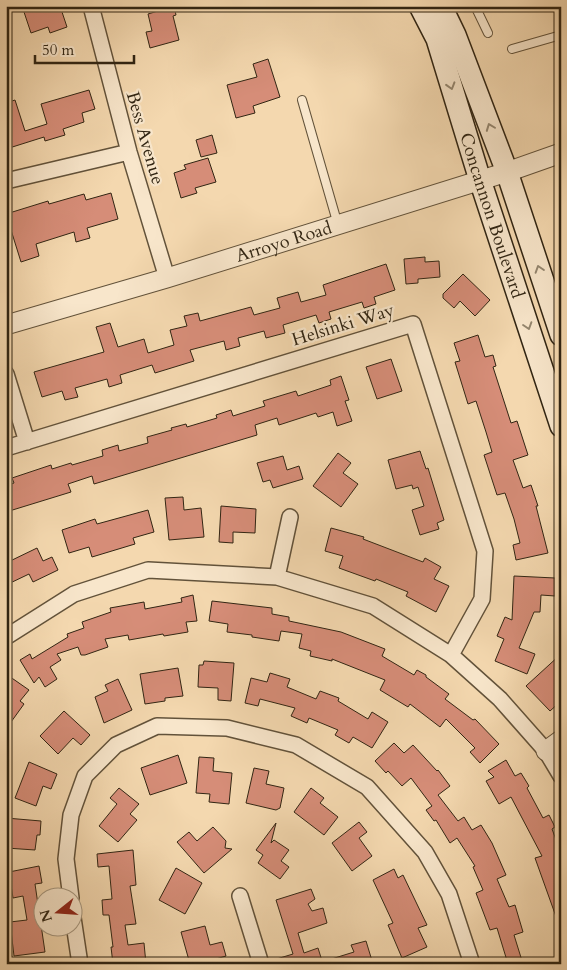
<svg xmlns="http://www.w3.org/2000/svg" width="567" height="970" viewBox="0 0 567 970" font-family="Cardo,serif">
<rect width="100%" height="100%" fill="#f4d8af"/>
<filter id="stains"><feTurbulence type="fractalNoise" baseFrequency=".004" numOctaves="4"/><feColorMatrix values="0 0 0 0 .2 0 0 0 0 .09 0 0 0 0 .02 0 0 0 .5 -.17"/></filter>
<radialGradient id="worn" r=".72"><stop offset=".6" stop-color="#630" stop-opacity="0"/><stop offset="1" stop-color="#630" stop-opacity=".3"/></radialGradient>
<path fill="#d68d78" stroke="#312513" d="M22 6H60L67 27 50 33 48 27 31 33Z
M156 6H174L176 15 173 16 179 40 150 48 146 32 152 31 148 14 158 11Z
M268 59 280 97 253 106 255 113 236 118 227 85 257 77 253 64Z
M89 90 95 109 82 113 84 122 63 129 65 135 45 141 44 137 6 149V103L15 100 25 131 47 124 41 104Z
M212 135 217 153 201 157 196 140Z
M208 158 216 182 195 188 197 193 181 198 174 173 186 169 184 165Z
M111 193 118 219 87 228 90 238 76 242 74 232 36 244 39 256 21 262 6 214 48 201 49 204 84 194 86 200Z
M425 257V262L439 261 440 277 418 279V283L406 284 404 259Z
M386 264 395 290 374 297 376 304 364 308 362 302 329 312 331 319 319 323 316 315 283 325 285 333 266 338 264 331 238 338 240 346 226 350 224 341 190 350 194 361 155 373 152 365 120 375 122 383 109 387 107 379 75 388 78 397 65 400 62 391 42 397 34 372 104 352 96 327 110 323 118 347 144 339 148 353 174 345 170 330 187 326 184 316 198 313 200 321 251 307 254 315 280 308 277 298 298 292 301 302 326 295 323 285Z
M463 274 490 300 475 316 460 301 454 308 443 298V294Z
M478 335 485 357 493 355 496 366 493 367 511 423 517 421 528 455 513 460 523 488 531 485 538 506H536L548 553 516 560 513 545 520 543 514 519 505 493 497 495 484 455 492 452 486 432 476 401 468 404 455 362 460 361 454 343Z
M391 359 402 391 377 399 366 367Z
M341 376 349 400 345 401 352 421 337 426 333 412 318 417 316 413 279 425 277 418 255 425 257 435 94 484 92 476 68 484 71 492 6 512V486L14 483 12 478 51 465 52 469 71 463 72 465 103 456 102 450 118 445 119 451 148 443 147 437 172 430 171 428 186 424 187 427 217 418 216 415 231 410 233 416 265 406 263 401 296 391 298 396 331 385 330 380Z
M420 451 426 469 428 468 444 520 437 523 439 529 420 535 412 510 424 506 418 487 413 489 412 485 396 489 388 460Z
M338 453 351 463 343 473 358 484 341 507 313 486Z
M283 456 287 470 299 466 303 479 273 488 270 480 263 482 257 463Z
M183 497 184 510 201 508 204 537 169 540 165 498Z
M221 506 256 509 255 533 233 532V543L219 542Z
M148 510 154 532 133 538 135 544 92 557 89 547 69 553 62 530 95 519 97 524Z
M331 528 364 537 363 539 423 562 425 558 441 567 434 579 449 586 436 612 406 596 408 592 376 579 375 581 339 568 343 556 325 551Z
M37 548 43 561 52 557 58 570 33 582 29 574 6 585V563Z
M514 576 555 578V596L541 595 540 612H534L519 648 535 654 527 674 495 661 504 639 497 636 505 617 512 620Z
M193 595 197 621 186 622 188 632 164 636 163 634 129 640 128 635 105 639 108 647 85 655H81L78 647 57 654 61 660 50 667 57 679 45 687 39 677 34 683 20 660 30 654 32 659 68 637 67 634 84 628 82 622 111 612 110 608 144 602 145 609 182 602 181 598Z
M212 601 272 608V614L289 617V621L341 632 385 649 382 656 414 675 417 670 426 675V677L449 694 445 699 473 720 475 719 499 744 480 763 470 752 475 748 446 719 440 727 410 704 408 707 380 690 385 680 332 659V661L310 656 311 651 299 648 302 634 281 631 279 641 252 637V635L227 632 228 624 209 621Z
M561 654V701L550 711 526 686Z
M204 661 234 663 231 701 218 700V688L198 687 199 665H203Z
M178 668 183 696 165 698V701L145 704 140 674Z
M270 673 290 679 287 687 316 699 320 691 339 698 338 701 368 719 372 712 388 722 372 748 353 737 349 743 335 735 338 730 309 718 307 723 291 716 295 708 260 699 258 706 245 703 251 678 267 682Z
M6 674 29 690 20 701 24 704 6 729Z
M118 679 132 710 104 723 95 697 108 691 105 685Z
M64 711 90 735 81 745 73 738 58 754 40 736Z
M394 743 404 753 413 745 437 771 438 770 450 786 438 795 458 821 464 817 472 830 481 825 492 843 506 875 497 879 509 907 515 905 523 932 514 935 523 964H508L497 928 490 930 476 893 483 890 473 867 475 866 457 838 450 843 436 820 434 821 426 810 432 806 411 778 402 786 388 771 386 773 375 761Z
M178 755 187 783 150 795 141 768Z
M199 757 214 758 213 771 232 773 229 804 209 802 210 794 196 793Z
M506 760 515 776 521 773 529 786 527 788 543 818 549 815 555 827 552 829 561 853V925H559L535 858 542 856 511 797 499 804 486 781 494 777 488 771Z
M29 762 57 774 51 789 43 786 36 806 15 798Z
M254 768 269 771 266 784 284 788 280 808 276 810 246 803Z
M119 788 139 804 130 814 137 820 118 842 99 826 117 804 110 798Z
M311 788 324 798 320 803 338 817 324 835 294 812Z
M6 818 41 821 40 835H37L35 850 6 848Z
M359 822 367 832 359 838 372 856 352 871 332 843Z
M276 823 271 843 274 840 289 850 281 861 289 867 280 879 258 863 263 855 256 850Z
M213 827 226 841 225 848 232 849 204 873 177 842 189 832 197 841Z
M133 850 136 885 130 886 136 924 125 925 128 945 144 943 146 964H113L111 947H113L109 915H103L102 900 112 899 109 866 98 867 97 854Z
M39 866 42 883 35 884 45 952 14 956 10 922 27 920 23 896 13 898 9 872Z
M176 868 202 883 185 914 159 900Z
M394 869 398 878 403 875 427 925 418 928 427 947 402 958 388 925 393 923 373 880Z
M311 889 315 899 308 904 312 911 323 908 327 923 298 933 304 953 318 948 323 964H270V961L293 954 276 900Z
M205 926 210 945 222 942 226 956 199 964H190L181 932Z
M366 941 373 964H326L325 961 354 952 351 945Z"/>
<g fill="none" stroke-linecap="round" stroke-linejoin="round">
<defs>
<path id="service" d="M475 6 488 33
M512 49 561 35
M302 100 338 225"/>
<path id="minor" d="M91 6 129 152 167 278
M6 181 129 152
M6 374 27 442
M6 448 413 324 485 551 482 599 451 655
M277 577 290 517
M6 637 74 594 148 570 277 577 373 606 451 655 500 699 546 751 561 776
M240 896 261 964
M71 898 66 859 71 815 85 776 116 745 157 726 227 728 296 745 367 787 425 852 449 894 472 964
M72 911 80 964"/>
<g id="tertiary">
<path id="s1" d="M6 325 167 278 507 172 561 153"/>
<path d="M546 751 561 740"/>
</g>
<g id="secondary">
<path id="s2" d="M420 6 437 39 480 180 561 426"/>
<path d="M441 6 455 35 507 172 561 335"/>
</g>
</defs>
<use href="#service" stroke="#62523a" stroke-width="10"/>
<use href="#minor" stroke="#62523a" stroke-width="18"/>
<use href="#tertiary" stroke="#62523a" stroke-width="21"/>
<use href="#secondary" stroke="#312513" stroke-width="24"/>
<use href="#service" stroke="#f8e6cb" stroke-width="8"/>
<use href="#minor" stroke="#f8e6cb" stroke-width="15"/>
<use href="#tertiary" stroke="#f8e6cb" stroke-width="19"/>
<use href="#secondary" stroke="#f8e6cb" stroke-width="21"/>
</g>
<defs><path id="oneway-chevron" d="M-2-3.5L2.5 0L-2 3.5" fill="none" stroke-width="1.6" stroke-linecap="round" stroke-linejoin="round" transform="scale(1.25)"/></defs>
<g stroke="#94866f">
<use href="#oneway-chevron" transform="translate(451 86) rotate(73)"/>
<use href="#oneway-chevron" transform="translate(490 127) rotate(-111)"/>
<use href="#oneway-chevron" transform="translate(539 269) rotate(-108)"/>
<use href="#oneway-chevron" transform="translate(528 326) rotate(72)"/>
</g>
<g text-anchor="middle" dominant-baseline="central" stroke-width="4.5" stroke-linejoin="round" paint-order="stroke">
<g font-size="18" fill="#312513" stroke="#f8e6cb">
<text transform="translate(145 138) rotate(74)">Bess Avenue</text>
<text stroke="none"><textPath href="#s2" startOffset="222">Concannon Boulevard</textPath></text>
<text stroke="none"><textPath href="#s1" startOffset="290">Arroyo Road</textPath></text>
<text transform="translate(343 325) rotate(-17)">Helsinki Way</text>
</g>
</g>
<rect width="567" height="970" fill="none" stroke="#f4d8af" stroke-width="25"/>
<rect x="8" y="8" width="552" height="955" fill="none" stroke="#312513" stroke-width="2.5"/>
<rect x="12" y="12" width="542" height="945" fill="none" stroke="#312513"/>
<g transform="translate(58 912) rotate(253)"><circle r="24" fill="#f8e6cb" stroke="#a89981"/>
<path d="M0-4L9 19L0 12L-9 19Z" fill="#8f2418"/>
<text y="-8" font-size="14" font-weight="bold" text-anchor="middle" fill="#312513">N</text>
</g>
<path d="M35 55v8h99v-8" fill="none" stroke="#312513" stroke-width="2.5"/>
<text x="42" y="55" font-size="15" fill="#312513" stroke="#f8e6cb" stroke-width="4" paint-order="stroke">50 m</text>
<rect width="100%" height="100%" filter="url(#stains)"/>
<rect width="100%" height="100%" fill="url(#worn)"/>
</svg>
